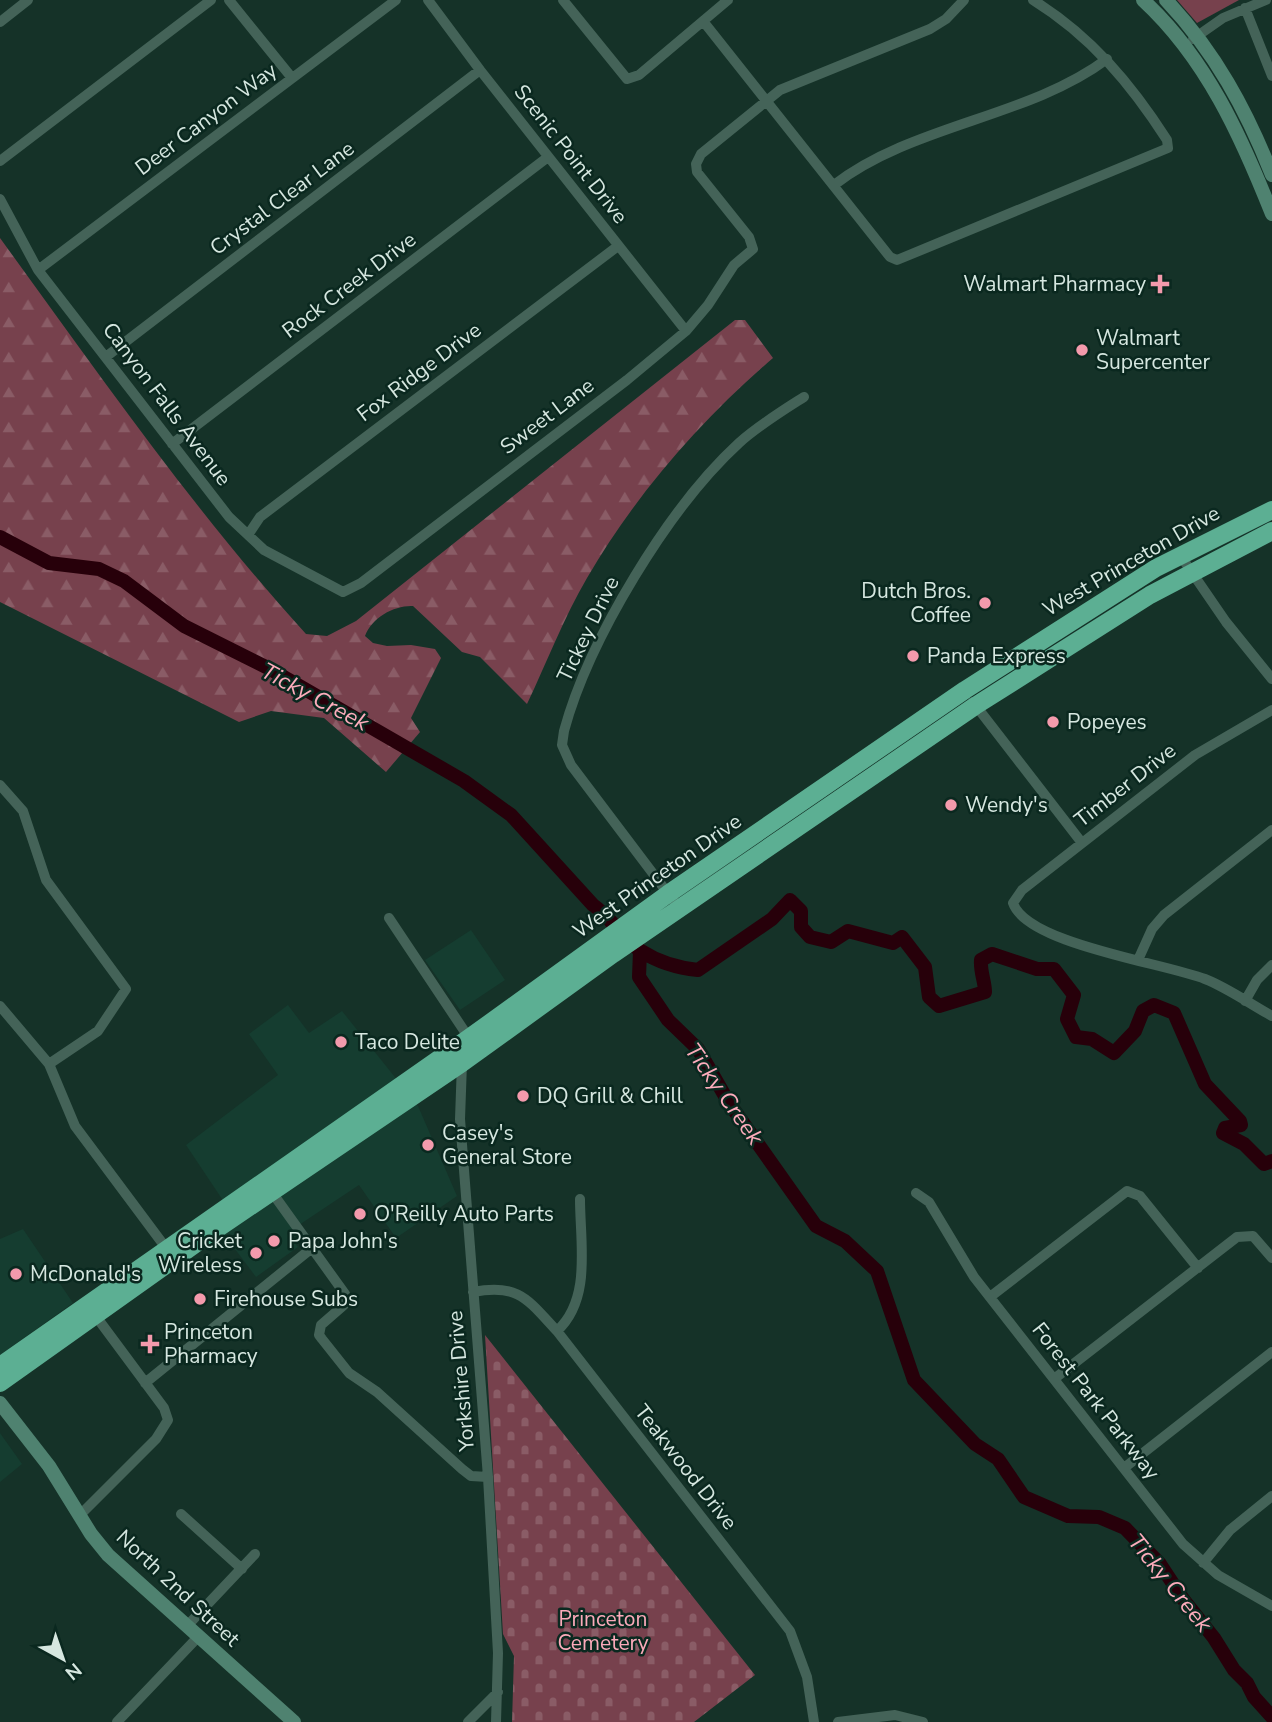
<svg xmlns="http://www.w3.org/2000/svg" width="1272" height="1722" viewBox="0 0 1272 1722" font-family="'Nunito Sans',sans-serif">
<defs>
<pattern id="forest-firs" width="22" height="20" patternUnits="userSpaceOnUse" patternTransform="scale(1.75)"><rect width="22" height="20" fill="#77414d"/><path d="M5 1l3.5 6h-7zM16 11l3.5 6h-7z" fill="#8a5c66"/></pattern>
<pattern id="cemetery-stones" width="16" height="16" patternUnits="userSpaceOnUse" patternTransform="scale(1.75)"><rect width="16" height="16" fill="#77414d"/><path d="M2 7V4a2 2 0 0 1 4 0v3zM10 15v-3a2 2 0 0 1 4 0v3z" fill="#8a5c66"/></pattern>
</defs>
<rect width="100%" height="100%" fill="#153228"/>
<path fill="#153d30" d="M471 930 505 980 460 1010 425 960Z
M288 1005 309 1033 342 1011 418 1106 457 1196 396 1238 359 1185 287 1233 298 1247 256 1277 223 1233 238 1223 186 1145 278 1075 249 1034Z
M23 1229 73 1303 0 1355V1239Z
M0 1433 22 1464 0 1482Z"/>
<path fill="url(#forest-firs)" d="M0 238C98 373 194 511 306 634L327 636 356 621 735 320H745L773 358C700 421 636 494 587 578 564 617 547 662 527 704L480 657 462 652 413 606C395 605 372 617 365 636L373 643 387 646 411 645 435 649 441 658 411 718 420 732 386 772 324 718 271 711 239 722 0 602Z"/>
<path fill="url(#cemetery-stones)" d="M485 1335 755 1675 694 1722H512L514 1656 503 1634Z"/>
<path fill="#77414d" d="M1177 0H1239L1197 23Z"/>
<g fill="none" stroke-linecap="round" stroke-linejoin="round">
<path stroke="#27000a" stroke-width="14" d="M0 537 49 563 99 569 124 581 184 626 270 669 464 781 511 815 593 905C612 918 623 940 641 951 658 962 679 968 698 970L772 919 790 900 801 911V927L810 937 831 942 848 931 893 943 902 937 925 967 929 997 939 1006 985 992C985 981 980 972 981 960L992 954 1037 969H1054L1074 995 1067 1019 1076 1037 1092 1039 1114 1053 1135 1031 1143 1011 1154 1005 1174 1013 1205 1084 1240 1121 1241 1125 1225 1128 1223 1133 1244 1144 1264 1164 1272 1161
M640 951 639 977 668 1020 698 1049 729 1103 816 1226 845 1241 877 1271 914 1380 975 1444 998 1459 1024 1497 1068 1516 1099 1517 1125 1528 1160 1564 1183 1599 1214 1638 1234 1670 1247 1683 1254 1697 1272 1717"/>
<path stroke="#446358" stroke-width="10" d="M229 0 292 78
M428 0 480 70 686 331
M563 0 627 79 639 75 728 0
M1245 8 1272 76
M703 21 890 257 897 260 1168 148 1167 140C1131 84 1091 36 1033 0
M0 22 28 0
M1193 39 1223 18 1266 0
M0 161 211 0
M834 185C913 124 1028 118 1107 59
M0 199 38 270 229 517 264 550 343 592 361 583 627 380 686 331 708 305 734 265 753 249 749 237 697 172 696 164 701 154 780 90 930 29 946 19 964 0
M38 270 396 0
M107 356 480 70
M172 444 548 157
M248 535 260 517 618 246
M1180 555 1226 622 1272 679
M973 702 1082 843
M1272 710 1195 755 1022 890 1013 903C1027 944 1164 963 1205 979 1228 988 1250 1004 1272 1016
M0 785 23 811 46 880 126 989 98 1031 49 1064
M679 908 571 765 562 745 564 731C589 639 669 507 739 443 759 425 782 411 804 397
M389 918 469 1038 468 1041
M1138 960 1152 929 1164 915 1272 830
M1245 1001 1257 980 1272 965
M0 1006 49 1064 75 1126 166 1248
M462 1063 460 1119 488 1477 498 1653 496 1722
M271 1191 345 1294 344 1305 321 1325 319 1335 322 1339 349 1373 377 1392 462 1469 471 1476 488 1477
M916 1193 929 1202 974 1277 1183 1544 1218 1575 1272 1606
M473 1292C519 1283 528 1300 557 1331L790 1631 807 1677 814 1722
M990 1297 1127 1191 1140 1196 1198 1268
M557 1331C592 1299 580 1243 580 1199
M1054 1379 1237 1237 1253 1236 1272 1258
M145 1383 312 1248
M1124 1468 1272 1352
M181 1514 242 1569
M79 1516 156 1439 168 1420 164 1408 95 1315
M1203 1563 1230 1530 1272 1496
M187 1626 255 1554
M117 1722 198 1637
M468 1722 498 1692
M838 1722 895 1715 923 1722"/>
<path stroke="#4f8270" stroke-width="14" d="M1143 0C1206 58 1241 136 1272 214
M1166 0C1215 52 1246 109 1272 175
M0 1403 49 1466 91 1534 108 1555 294 1722"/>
<path stroke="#5caf93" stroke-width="18" d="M0 1366 469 1038 668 894 965 690 1156 568 1272 510
M0 1383 208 1235 462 1063 613 954 975 706 1150 595 1272 531"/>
</g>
<g fill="#f39aac" stroke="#0a281f" stroke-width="2.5">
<path d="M1156.5 273.5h7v7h7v7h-7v7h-7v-7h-7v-7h7z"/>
<circle cx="1082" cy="350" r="7"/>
<circle cx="985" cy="603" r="7"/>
<circle cx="913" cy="656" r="7"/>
<circle cx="1053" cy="722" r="7"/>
<circle cx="951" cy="805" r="7"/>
<circle cx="341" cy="1042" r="7"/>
<circle cx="523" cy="1096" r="7"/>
<circle cx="428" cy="1145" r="7"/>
<circle cx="360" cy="1214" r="7"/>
<circle cx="274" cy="1241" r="7"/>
<circle cx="256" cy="1253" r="7"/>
<circle cx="16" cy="1274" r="7"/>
<circle cx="200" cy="1299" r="7"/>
<path d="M146.5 1333.5h7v7h7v7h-7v7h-7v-7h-7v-7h7z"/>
</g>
<g text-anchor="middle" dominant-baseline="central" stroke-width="5" stroke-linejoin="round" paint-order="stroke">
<g font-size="21" fill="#d6e7e0" stroke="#0a281f">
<text transform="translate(206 119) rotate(-37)">Deer Canyon Way</text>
<text transform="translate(571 154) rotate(52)">Scenic Point Drive</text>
<text transform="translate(282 198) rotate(-37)">Crystal Clear Lane</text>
<text transform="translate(349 285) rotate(-37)">Rock Creek Drive</text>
<text transform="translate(419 372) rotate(-37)">Fox Ridge Drive</text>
<text transform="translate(167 404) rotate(53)">Canyon Falls Avenue</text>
<text transform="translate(547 416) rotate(-37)">Sweet Lane</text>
<text transform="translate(1131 561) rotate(-30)">West Princeton Drive</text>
<text transform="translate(588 629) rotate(-64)">Tickey Drive</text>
<text transform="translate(1125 785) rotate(-38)">Timber Drive</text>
<text transform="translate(657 876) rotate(-35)">West Princeton Drive</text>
<text transform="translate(461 1381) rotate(-95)">Yorkshire Drive</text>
<text transform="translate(1096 1401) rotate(52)">Forest Park Parkway</text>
<text transform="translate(686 1467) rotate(52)">Teakwood Drive</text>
<text transform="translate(178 1588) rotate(43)">North 2nd Street</text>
</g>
<g font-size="21" fill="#d6e7e0" stroke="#0a281f" text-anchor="start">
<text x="1146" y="284" text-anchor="end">Walmart Pharmacy</text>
<text x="1096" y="338">Walmart<tspan x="1096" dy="24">Supercenter</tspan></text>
<text x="971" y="591" text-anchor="end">Dutch Bros.<tspan x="971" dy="24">Coffee</tspan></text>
<text x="927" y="656">Panda Express</text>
<text x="1067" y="722">Popeyes</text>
<text x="965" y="805">Wendy's</text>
<text x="355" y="1042">Taco Delite</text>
<text x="537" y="1096">DQ Grill &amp; Chill</text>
<text x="442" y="1133">Casey's<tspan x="442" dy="24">General Store</tspan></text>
<text x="374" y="1214">O'Reilly Auto Parts</text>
<text x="242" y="1241" text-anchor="end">Cricket<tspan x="242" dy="24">Wireless</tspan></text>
<text x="288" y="1241">Papa John's</text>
<text x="30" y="1274">McDonald's</text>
<text x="214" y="1299">Firehouse Subs</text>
<text x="164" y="1332">Princeton<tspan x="164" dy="24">Pharmacy</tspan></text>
</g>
<g font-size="21" fill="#fbaaba" stroke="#0a281f">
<text x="603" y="1619">Princeton<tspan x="603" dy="24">Cemetery</tspan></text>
</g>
<g font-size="23" font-style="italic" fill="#fdacbc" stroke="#0a281f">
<text transform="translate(315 697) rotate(28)">Ticky Creek</text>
<text transform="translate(724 1094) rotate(55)">Ticky Creek</text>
<text transform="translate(1170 1583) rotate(51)">Ticky Creek</text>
</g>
</g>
<g transform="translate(63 1659) rotate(140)" stroke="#0a281f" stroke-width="5" paint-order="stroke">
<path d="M0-5L12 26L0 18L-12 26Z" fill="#d6e7e0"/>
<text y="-10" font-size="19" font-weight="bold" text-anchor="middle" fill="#d6e7e0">N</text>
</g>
</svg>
